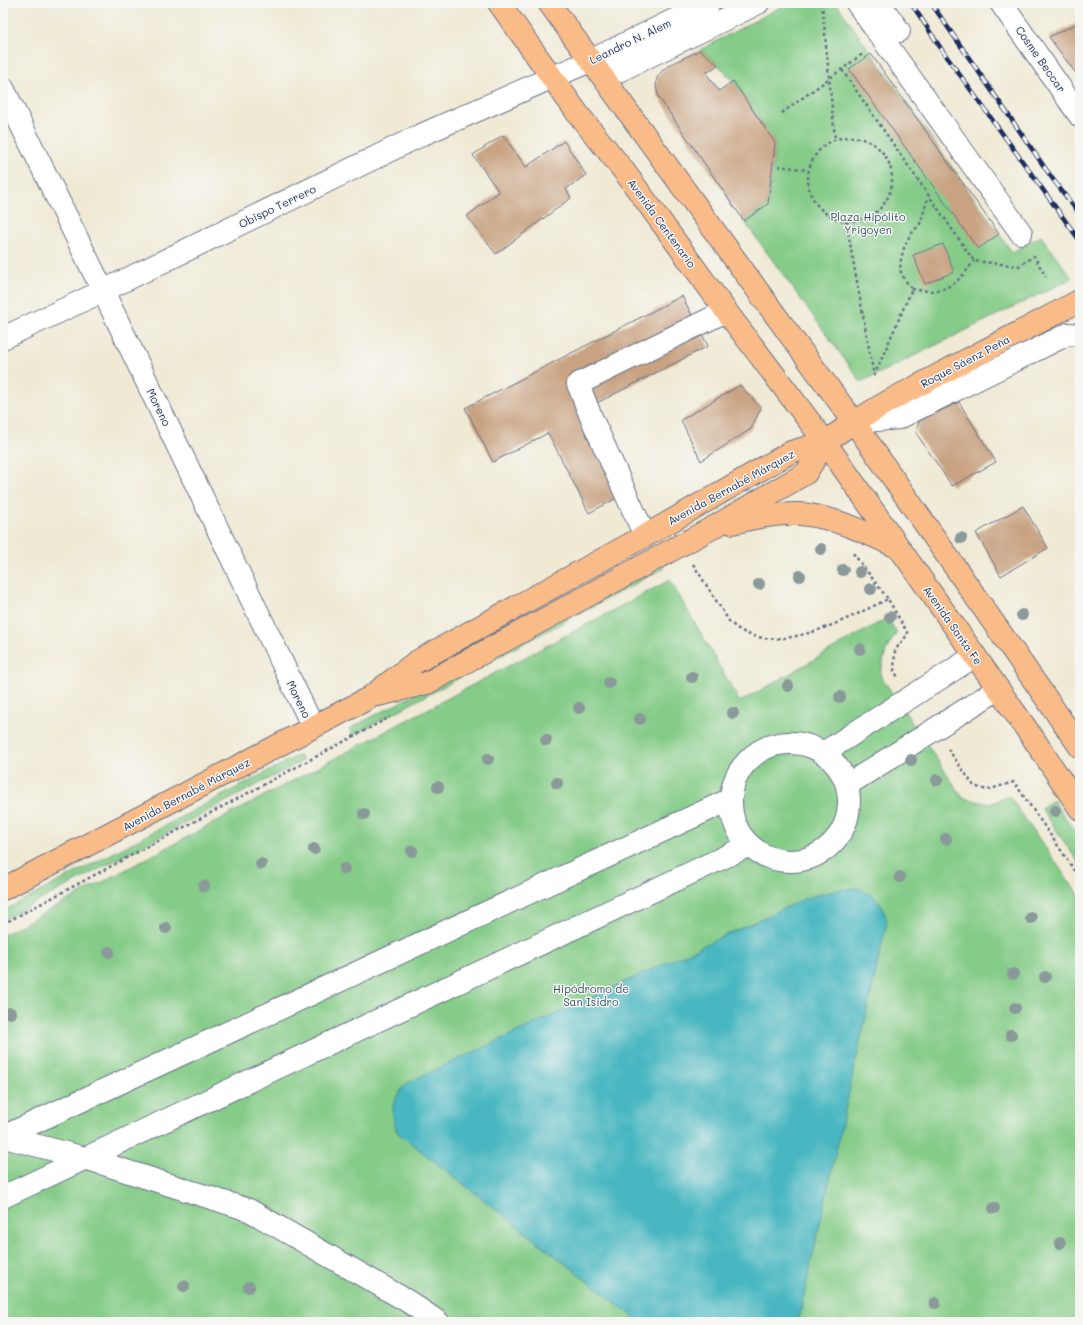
<svg xmlns="http://www.w3.org/2000/svg" width="1083" height="1325" viewBox="0 0 1083 1325" font-family="Mali,sans-serif">
<rect width="100%" height="100%" fill="#f6f6f2"/>
<filter id="ink" filterUnits="userSpaceOnUse"><feTurbulence type="fractalNoise" baseFrequency=".025" numOctaves="2"/><feDisplacementMap in="SourceGraphic" scale="8" xChannelSelector="R" yChannelSelector="G"/><feConvolveMatrix kernelMatrix="1 2 1 2 8 2 1 2 1" color-interpolation-filters="sRGB"/></filter>
<filter id="wash" filterUnits="userSpaceOnUse"><feTurbulence type="fractalNoise" baseFrequency=".012" numOctaves="4" result="noise"/><feDisplacementMap in="SourceGraphic" scale="16" xChannelSelector="R" yChannelSelector="G"/><feGaussianBlur stdDeviation="0.9" result="paint"/><feColorMatrix in="noise" values="0 0 0 0 0 0 0 0 0 0 0 0 0 0 0 0 0 1.4 0 .05"/><feComposite in="paint" operator="in"/></filter>
<g filter="url(#wash)">
<rect width="100%" height="100%" fill="#f0ead5"/>
<path fill="#85cc88" stroke="#507e73" d="M788 3H836L1012 252 1041 236 1072 278 861 382 744 221 768 204 775 143 733 81 718 65 700 50Z
M660 562 664 568 353 735 349 729 429 687Z
M670 580 740 702 887 618 897 632 886 650 880 675 963 798 990 804 1009 796 1080 897V1322H3V935Z
M299 755 302 761 3 920V911Z
M1053 800 1080 839V865L1041 808Z"/>
<path fill="#48b7c1" stroke="#327390" d="M857 888C876 896 881 900 887 921L798 1322H640L397 1132C390 1108 391 1102 407 1083L806 898 837 890Z"/>
<g id="blocks">
<path fill="#c8a281" d="M1080 22V79L1049 37Z
M700 50 718 65 706 73 719 91 733 81 775 143 768 204 744 221 658 96 656 86 657 78 662 71 669 65Z
M871 54 999 234 978 249 849 69Z
M503 135 526 167 564 141 586 175 566 189 571 198 496 254 467 216 499 192 473 155Z
M943 244 954 272 925 284 913 255Z
M682 296 708 346 591 406 634 489 589 513 548 433 493 462 465 408Z
M740 385 761 408 751 429 701 461 681 420Z
M959 402 996 462 952 486 916 433 919 421Z
M1023 506 1048 548 1001 576 976 533Z"/>
</g>
</g>
<g filter="url(#ink)">
<use href="#blocks" fill-opacity="0" stroke="#667088" stroke-width="1"/>
<g fill="none" stroke-linecap="round" stroke-linejoin="round">
<defs>
<path id="minor" d="M857 3 1021 233
M879 3 899 31
M1001 3 1080 116
M604 78 758 3
M3 88 103 291 313 727
M3 338 103 291 421 135 592 60 709 3
M854 422 899 418 1068 334 1080 335
M645 536 591 417 578 384 726 311
M731 802a59 59 0 1 1 118 0a59 59 0 1 1-118 0Z
M823 753 975 656
M847 785 998 689
M3 1137 731 799
M4 1137 85 1158 249 1210 409 1302 438 1322
M3 1197 750 845"/>
<path id="major" d="M499 3 578 114 624 171 726 311 825 442 1037 744 1080 809
M549 3 795 342 854 422 1080 747
M732 523C754 518 777 513 800 514 832 516 870 534 899 548
M378 695 427 683 714 527 806 473 825 442
M3 889 369 698 416 662 645 536 791 452 825 442 854 422 889 401 1077 302"/>
</defs>
<use href="#minor" stroke="#667088" stroke-width="24"/>
<use href="#major" stroke="#667088" stroke-width="24"/>
<path stroke="#667088" stroke-width="2.5" stroke-dasharray="3 3" stroke-linecap="butt" d="M822 3 835 139
M842 70 974 261 1019 266 1034 256 1046 277
M782 113 864 53
M808 179a42 42 0 1 1 84 0a42 42 0 1 1-84 0Z
M778 166 808 170
M846 221 874 376
M912 289C944 295 956 286 974 261
M874 376 912 289 905 280 900 270 901 259 904 248 910 235 920 224 929 195
M853 553 888 599
M693 564 729 621C769 663 846 619 888 599L908 634 895 650 894 671 898 677
M948 749 974 786 987 790 1014 782 1080 878
M3 924 390 717"/>
<use href="#minor" stroke="#fff" stroke-width="22"/>
<use href="#major" stroke="#f9bc89" stroke-width="22"/>
<defs>
<path id="rail" d="M911 3 944 53 1080 241
M931 3 1052 178 1080 215"/>
</defs>
<use href="#rail" stroke="#1b2f5e" stroke-width="4.5"/>
<use href="#rail" stroke="#f6f6f2" stroke-width="3" stroke-dasharray="9" stroke-linecap="butt"/>
</g>
<g fill="#8a9999">
<circle cx="961" cy="538" r="6"/>
<circle cx="821" cy="549" r="6"/>
<circle cx="843" cy="570" r="6"/>
<circle cx="860" cy="572" r="6"/>
<circle cx="800" cy="576" r="6"/>
<circle cx="759" cy="584" r="6"/>
<circle cx="871" cy="589" r="6"/>
<circle cx="1022" cy="615" r="6"/>
<circle cx="890" cy="617" r="6"/>
<circle cx="860" cy="649" r="6"/>
<circle cx="692" cy="677" r="6"/>
<circle cx="609" cy="683" r="6"/>
<circle cx="788" cy="686" r="6"/>
<circle cx="840" cy="697" r="6"/>
<circle cx="579" cy="708" r="6"/>
<circle cx="733" cy="713" r="6"/>
<circle cx="640" cy="719" r="6"/>
<circle cx="546" cy="740" r="6"/>
<circle cx="488" cy="759" r="6"/>
<circle cx="911" cy="760" r="6"/>
<circle cx="937" cy="780" r="6"/>
<circle cx="557" cy="783" r="6"/>
<circle cx="438" cy="787" r="6"/>
<circle cx="1055" cy="811" r="6"/>
<circle cx="364" cy="814" r="6"/>
<circle cx="946" cy="839" r="6"/>
<circle cx="314" cy="849" r="6"/>
<circle cx="412" cy="851" r="6"/>
<circle cx="261" cy="864" r="6"/>
<circle cx="344" cy="869" r="6"/>
<circle cx="900" cy="877" r="6"/>
<circle cx="204" cy="886" r="6"/>
<circle cx="1031" cy="918" r="6"/>
<circle cx="166" cy="928" r="6"/>
<circle cx="109" cy="952" r="6"/>
<circle cx="1013" cy="974" r="6"/>
<circle cx="1045" cy="977" r="6"/>
<circle cx="1015" cy="1008" r="6"/>
<circle cx="10" cy="1013" r="6"/>
<circle cx="1011" cy="1035" r="6"/>
<circle cx="994" cy="1208" r="6"/>
<circle cx="1060" cy="1243" r="6"/>
<circle cx="184" cy="1286" r="6"/>
<circle cx="249" cy="1287" r="6"/>
<circle cx="935" cy="1303" r="6"/>
</g>
</g>
<g text-anchor="middle" dominant-baseline="central" stroke-width="3" stroke-linejoin="round" paint-order="stroke">
<g font-size="11" fill="#1b2f5e" stroke="#f6f6f2">
<text transform="translate(630 41) rotate(-26)">Leandro N. Alem</text>
<text transform="translate(1041 59) rotate(55)">Cosme Beccar</text>
<text transform="translate(277 206) rotate(-26)">Obispo Terrero</text>
<text transform="translate(662 223) rotate(54)">Avenida Centenario</text>
<text transform="translate(965 361) rotate(-28)">Roque Sáenz Peña</text>
<text transform="translate(159 407) rotate(64)">Moreno</text>
<text transform="translate(731 487) rotate(-29)">Avenida Bernabé Márquez</text>
<text transform="translate(953 625) rotate(55)">Avenida Santa Fe</text>
<text transform="translate(299 699) rotate(64)">Moreno</text>
<text transform="translate(186 794) rotate(-28)">Avenida Bernabé Márquez</text>
</g>
<g font-size="11" fill="#365668" stroke="#f6f6f2">
<text x="868" y="216">Plaza Hipólito<tspan x="868" dy="13">Yrigoyen</tspan></text>
<text x="591" y="988">Hipódromo de<tspan x="591" dy="13">San Isidro</tspan></text>
</g>
</g>
<rect width="1083" height="1325" fill="none" stroke="#f6f6f2" stroke-width="16"/>
</svg>
